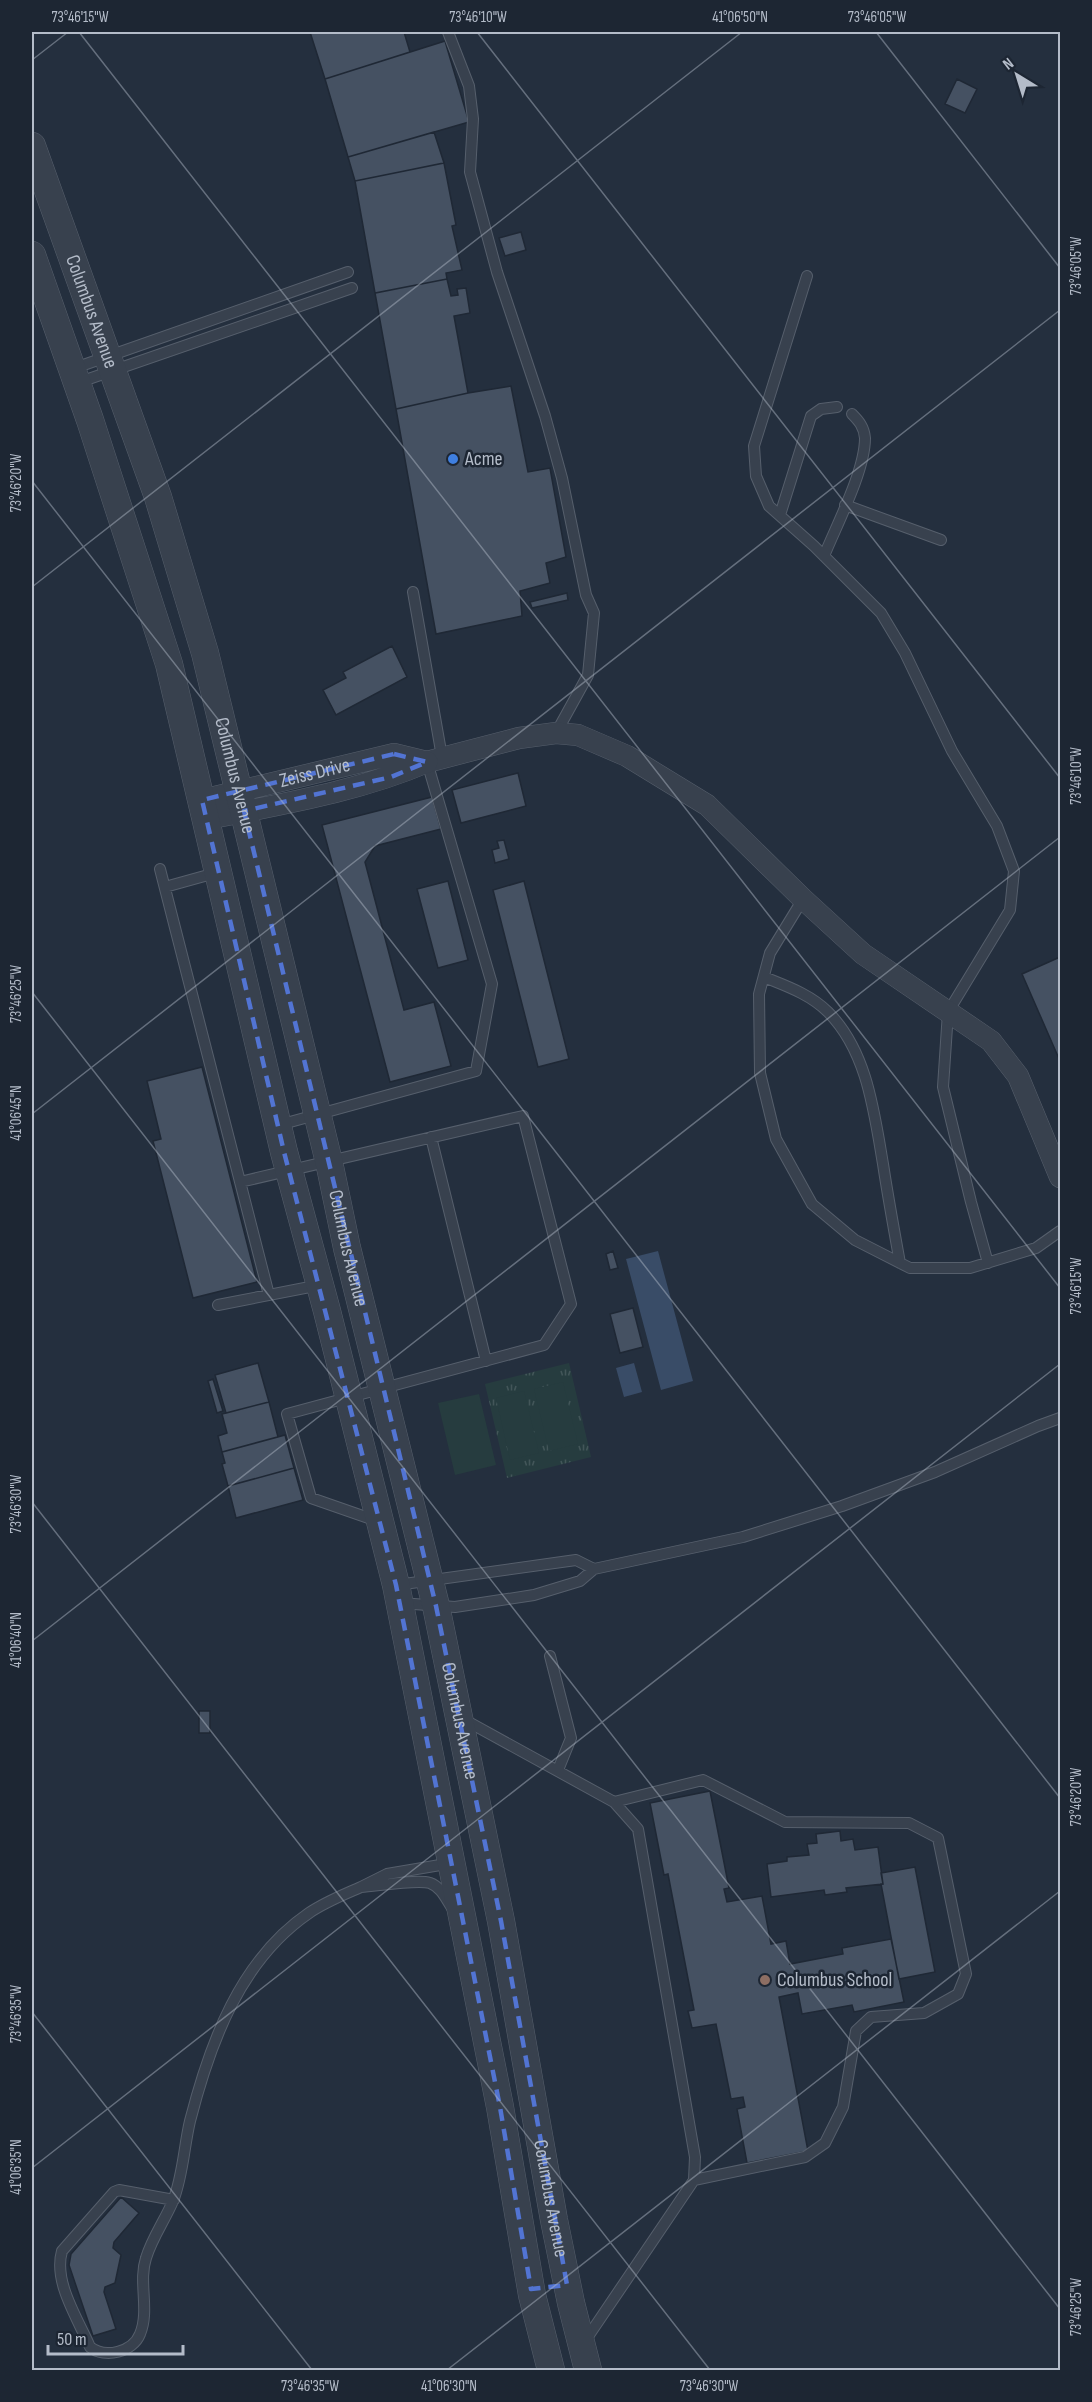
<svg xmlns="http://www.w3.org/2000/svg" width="1092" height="2402" viewBox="0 0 1092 2402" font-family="'Sofia Sans Condensed',sans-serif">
<defs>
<pattern id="grass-tufts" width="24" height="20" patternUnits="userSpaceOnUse" patternTransform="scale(1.5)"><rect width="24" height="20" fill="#263c3f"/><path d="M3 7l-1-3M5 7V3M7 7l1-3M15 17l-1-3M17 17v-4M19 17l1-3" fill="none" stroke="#435659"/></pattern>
</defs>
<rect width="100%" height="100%" fill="#242f3e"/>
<path fill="url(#grass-tufts)" d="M569 1363 591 1457 507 1478 485 1384Z"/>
<path fill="#263c3f" d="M563 1382 578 1444 549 1451 534 1389Z
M524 1391 539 1453 510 1460 496 1398Z
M479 1394 496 1465 455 1475 438 1403Z"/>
<path fill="#394c67" d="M658 1251 693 1381 661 1390 626 1259Z
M634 1363 642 1392 624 1397 616 1368Z"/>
<path fill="#455162" stroke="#1f2835" stroke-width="1.5" d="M310 32H404L410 52 325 79Z
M445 41 469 122 348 157 325 79Z
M957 79 977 89 965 113 945 104Z
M434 132 444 163 355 181 348 157Z
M444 163 456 225 452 226 462 270 446 273 447 279 375 293 355 181Z
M521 232 526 250 505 256 499 238Z
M447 279 451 296 458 295 457 289 466 288 470 313 454 316 468 393 396 409 375 293Z
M511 386 528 472 550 468 566 557 546 563 550 583 520 591 522 616 436 634 396 409 468 393Z
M567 593 568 600 532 608 530 602Z
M392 646 407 677 336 715 323 690 346 678 343 672Z
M518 773 526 806 461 823 452 790Z
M432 797 441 829 375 846 365 862 404 1010 434 1002 451 1066 390 1082 322 825Z
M504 840 509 859 495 863 492 850 499 848 497 841Z
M448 881 468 960 438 968 417 889Z
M524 881 569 1059 538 1067 493 890Z
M1060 957V1061L1022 974Z
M202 1067 257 1282 193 1298 153 1141 161 1139 147 1081Z
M613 1251 618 1268 610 1270 606 1254Z
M633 1308 643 1347 620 1353 610 1314Z
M258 1363 269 1402 226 1413 215 1375Z
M213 1379 223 1411 217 1413 208 1381Z
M269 1402 278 1437 222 1452 218 1436 227 1433 222 1414Z
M285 1435 294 1468 228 1486 222 1464 225 1463 222 1452Z
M294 1468 303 1500 236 1518 228 1486Z
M199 1711H210V1733H199Z
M710 1791 729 1888 724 1889 727 1902 762 1896 771 1944 786 1941 790 1964 843 1954 842 1948 891 1939 904 2002 854 2012 852 2005 802 2014 798 1993 779 1997 808 2151 747 2163 737 2109 745 2107 743 2097 731 2099 716 2024 692 2028 688 2011 694 2010 668 1874 664 1875 650 1803Z
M840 1831 841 1841 853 1839 855 1850 878 1847 883 1884 846 1888 847 1892 825 1895 824 1890 771 1897 767 1864 787 1861V1857L809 1855 807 1844 817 1843 816 1834Z
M915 1867 935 1972 899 1979 881 1884H883L881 1873Z
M121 2197 139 2213 114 2242 113 2248 121 2255 115 2283 105 2287 104 2292 116 2329 93 2336 69 2265 71 2254Z"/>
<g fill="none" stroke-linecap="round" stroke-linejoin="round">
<defs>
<path id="service" d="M448 32 469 86 473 119 470 172 497 272 545 416 562 478 586 595 594 613 588 675 556 733
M807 276 754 446 756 476 769 506 814 546 881 613 905 653 952 751 997 826 1014 871 1010 910 948 1012 943 1087 971 1202 988 1263
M72 369 348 272
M77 383 352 288
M845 505 941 540
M780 515 811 416 821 409 837 407
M824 556C837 524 865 471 865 438 864 427 859 421 852 414
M413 592 442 757
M160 869 269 1295
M165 887 219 872
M803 899 770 953 759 994 760 1073 776 1139 812 1204 855 1240 910 1268H970L1036 1248 1060 1231
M764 977C786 986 810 994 828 1012 867 1051 874 1111 883 1164 888 1197 894 1230 900 1263
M279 1125 476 1071 492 984 427 762
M431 1137 486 1361
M240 1182 523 1116 571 1304 544 1345 287 1414 311 1498 377 1521
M218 1305 320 1285
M397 1585 576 1560 594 1569
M400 1603 455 1607 534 1595 580 1581 594 1569 743 1537 842 1506 935 1472 1038 1426 1060 1418
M550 1656 571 1738 558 1770
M463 1719 614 1802 638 1829 695 2157 694 2180 585 2341
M614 1802 703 1780 785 1822 909 1823 938 1838 966 1974 958 1994 924 2013 871 2017 856 2031 843 2107 825 2143 805 2157 694 2180
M452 1908C446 1899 441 1887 430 1883 417 1879 377 1886 361 1887L387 1874 452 1863
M174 2200 119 2190 114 2192 62 2251C53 2282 78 2319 90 2347 105 2359 133 2352 140 2334 150 2310 138 2282 146 2258 152 2238 165 2220 173 2201 183 2176 184 2146 190 2121 210 2043 240 1960 309 1913 325 1902 343 1895 361 1887"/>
<g id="minor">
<path d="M427 762 519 738 556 733 578 735 627 756 707 805 803 899 863 954 991 1041 1018 1076 1060 1177"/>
<path id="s1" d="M202 800 394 754 427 762C357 792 281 804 207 819"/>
</g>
<g id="tertiary">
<path id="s2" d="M32 146 158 497 205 653 329 1162 347 1248 436 1606 501 1921 554 2220 571 2303 588 2370"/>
<path d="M32 255 90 420 169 664 284 1152 327 1311 396 1585 500 2107 532 2295 551 2370"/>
</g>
</defs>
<use href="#service" stroke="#565f6c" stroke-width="12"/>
<use href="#minor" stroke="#565f6c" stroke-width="22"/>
<use href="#tertiary" stroke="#565f6c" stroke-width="28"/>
<use href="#service" stroke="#38414e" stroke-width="10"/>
<use href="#minor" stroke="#38414e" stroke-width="21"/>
<use href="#tertiary" stroke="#38414e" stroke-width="27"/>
</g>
<path fill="none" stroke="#5274d3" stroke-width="4.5" stroke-dasharray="12 8" stroke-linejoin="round" d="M394 754 427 762 391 777 244 811 436 1606 501 1921 567 2285 531 2289 500 2107 396 1585 284 1152 202 800Z"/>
<path fill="none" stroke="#b4bcc9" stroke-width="1.5" stroke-opacity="0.45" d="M79 32 1060 1288M477 32 1060 778M876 32 1060 268M32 60 68 32M32 481 1060 1798M32 587 742 32M32 992 1060 2309M32 1114 1060 310M32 1502 710 2370M32 1641 1060 837M32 2012 312 2370M32 2168 1060 1364M447 2370 1060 1891"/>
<circle fill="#3f7fe0" stroke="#1d2633" stroke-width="2" cx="453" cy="459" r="6"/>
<circle fill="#8d6e63" stroke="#1d2633" stroke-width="2" cx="765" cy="1980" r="6"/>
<g text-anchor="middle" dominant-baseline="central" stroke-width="5" stroke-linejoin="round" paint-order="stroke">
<g font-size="20" fill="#b4bcc9" stroke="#1d2633">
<text stroke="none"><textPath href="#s2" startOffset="176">Columbus Avenue</textPath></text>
<text stroke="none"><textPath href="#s1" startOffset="116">Zeiss Drive</textPath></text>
<text stroke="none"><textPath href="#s2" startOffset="662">Columbus Avenue</textPath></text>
<text stroke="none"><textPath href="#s2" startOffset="1148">Columbus Avenue</textPath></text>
<text stroke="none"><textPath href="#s2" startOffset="1634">Columbus Avenue</textPath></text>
<text stroke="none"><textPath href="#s2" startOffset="2120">Columbus Avenue</textPath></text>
</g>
<g font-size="20" fill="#b4bcc9" stroke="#1d2633" text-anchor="start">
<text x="465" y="459">Acme</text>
<text x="777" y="1980">Columbus School</text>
</g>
</g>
<rect width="1092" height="2402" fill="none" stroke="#1d2633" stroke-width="66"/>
<g transform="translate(1017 75) rotate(322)" stroke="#1d2633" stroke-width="4.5" paint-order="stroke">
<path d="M0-4.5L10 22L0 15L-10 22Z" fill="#b4bcc9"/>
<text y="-9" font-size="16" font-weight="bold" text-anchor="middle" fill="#b4bcc9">N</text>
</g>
<path d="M48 2345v9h135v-9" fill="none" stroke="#b4bcc9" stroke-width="3"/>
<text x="57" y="2345" font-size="18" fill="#b4bcc9" stroke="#1d2633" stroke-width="4.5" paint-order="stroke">50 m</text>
<rect x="33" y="33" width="1026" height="2336" fill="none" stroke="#b4bcc9" stroke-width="2"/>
<g font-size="15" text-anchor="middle" fill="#b4bcc9">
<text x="80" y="22">73°46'15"W</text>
<text x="478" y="22">73°46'10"W</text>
<text x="740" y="22">41°06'50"N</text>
<text x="877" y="22">73°46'05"W</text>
<text transform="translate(1076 266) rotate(-90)" y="5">73°46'05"W</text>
<text transform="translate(16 483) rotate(-90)" y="5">73°46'20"W</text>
<text transform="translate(1076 776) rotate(-90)" y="5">73°46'10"W</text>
<text transform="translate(16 994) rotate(-90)" y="5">73°46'25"W</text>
<text transform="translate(16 1113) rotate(-90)" y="5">41°06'45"N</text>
<text transform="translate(1076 1286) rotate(-90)" y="5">73°46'15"W</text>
<text transform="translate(16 1504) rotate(-90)" y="5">73°46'30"W</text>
<text transform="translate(16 1640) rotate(-90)" y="5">41°06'40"N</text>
<text transform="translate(1076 1797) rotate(-90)" y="5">73°46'20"W</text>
<text transform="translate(16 2014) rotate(-90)" y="5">73°46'35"W</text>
<text transform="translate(16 2167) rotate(-90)" y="5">41°06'35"N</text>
<text transform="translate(1076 2307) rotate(-90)" y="5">73°46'25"W</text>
<text x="310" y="2391">73°46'35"W</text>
<text x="449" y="2391">41°06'30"N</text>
<text x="709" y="2391">73°46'30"W</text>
</g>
</svg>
